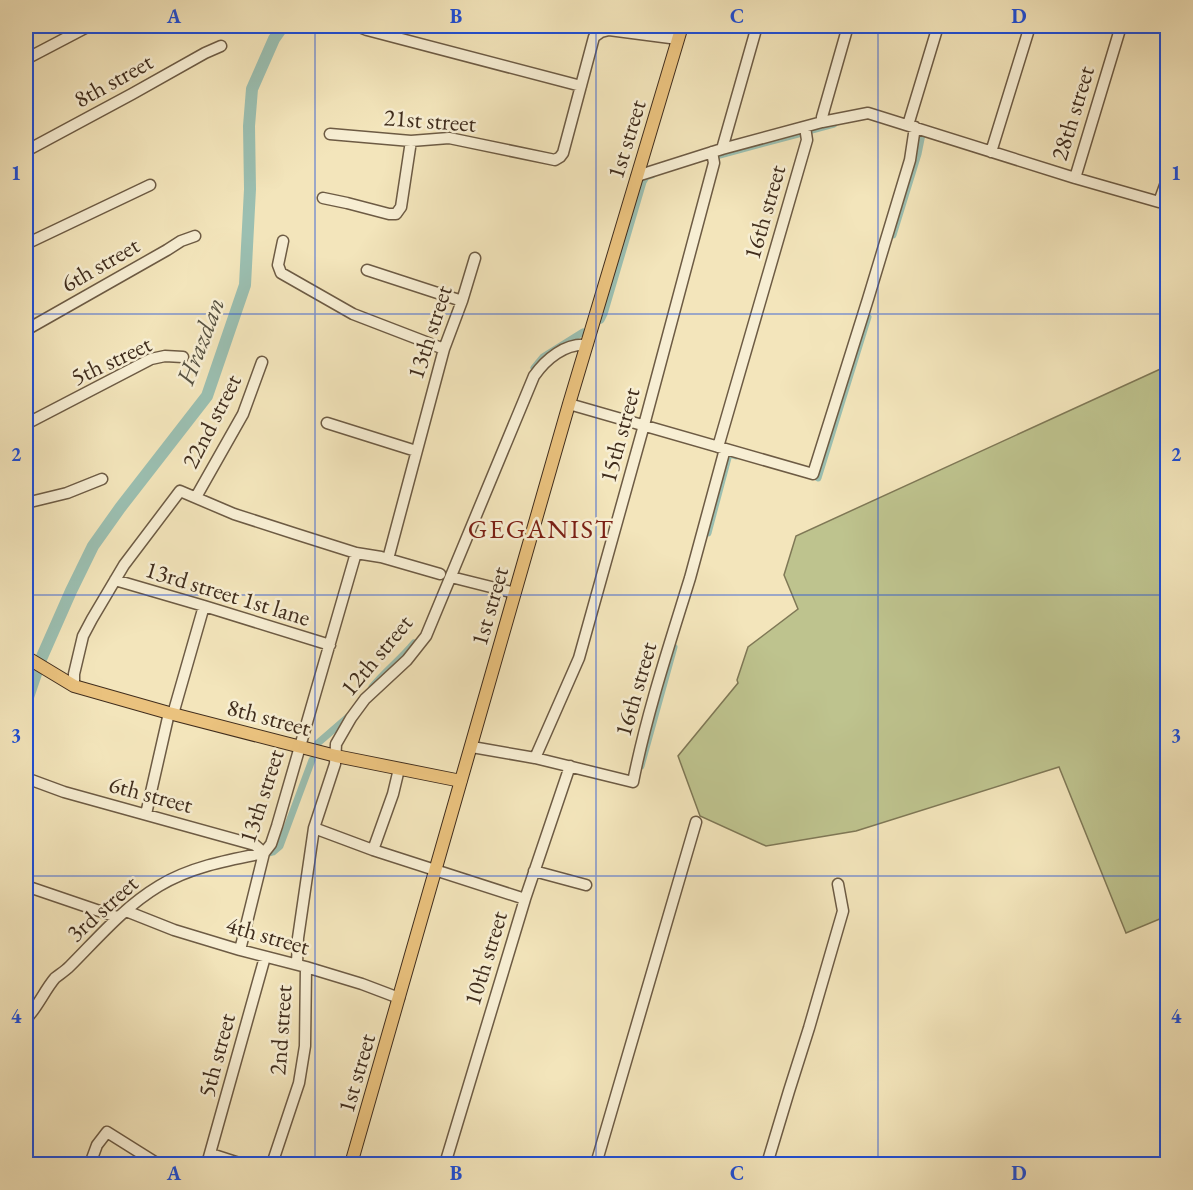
<svg xmlns="http://www.w3.org/2000/svg" width="1193" height="1190" viewBox="0 0 1193 1190" font-family="'EB Garamond',serif">
<rect width="100%" height="100%" fill="#f3e5bb"/>
<filter id="stains"><feTurbulence type="fractalNoise" baseFrequency=".00333" numOctaves="4"/><feColorMatrix values="0 0 0 0 .2 0 0 0 0 .09 0 0 0 0 .02 0 0 0 .5 -.17"/></filter>
<radialGradient id="worn" r=".72"><stop offset=".6" stop-color="#630" stop-opacity="0"/><stop offset="1" stop-color="#630" stop-opacity=".3"/></radialGradient>
<path fill="#bec38e" stroke="#7f7856" stroke-width="1.5" d="M1167 366V916L1126 933 1059 767 856 831 766 846 700 816 678 756 738 683 737 680 748 647 798 609 784 575 796 536Z"/>
<g fill="none" stroke-linecap="round" stroke-linejoin="round">
<path stroke="#778576" stroke-width="2" d="M1159 207 1168 210"/>
<path stroke="#9bbfb1" stroke-width="7" d="M808 131 834 124
M716 156 802 133
M893 235 918 154 922 134
M601 320 604 314 643 182 646 177 652 175
M534 368 543 357 583 332
M818 478 868 317
M708 533 729 454 736 456
M372 687C385 671 401 659 414 643
M318 743 348 717
M641 766 674 647
M266 854 273 852 280 846 312 760"/>
<path stroke="#9bbfb1" stroke-width="12" d="M26 703 41 659 71 591 93 546 120 508 207 396 245 285 250 189 249 126 252 89 274 39 283 26"/>
<defs>
<path id="minor" d="M357 26 367 30 581 86
M26 59 89 26
M822 122V117L848 26
M908 125 938 26
M330 134 411 141 449 138 555 160 560 157 563 153 594 37 601 32 609 30 678 39
M722 149 757 26
M26 151 132 94 205 53 221 46
M991 152 1030 26
M637 176 722 149 822 122 868 113 1075 178 1159 202 1168 177
M1075 178 1121 26
M323 198 347 203 389 214H396L401 207 411 141
M283 241 278 265 281 273 353 314 444 349
M26 244 150 185
M367 270 462 301
M26 330 167 250 181 241 195 236
M569 404 813 474 868 299 910 160 915 127
M327 423 416 451
M26 424 151 359 165 356 183 357
M718 447 807 140 805 127
M196 497 243 414 262 362
M26 503 67 493 102 479
M388 559 444 349 462 301 475 258
M451 577 515 593
M115 580 204 606 330 645
M74 686V674L83 636 92 619 124 565 180 491 234 514 296 534 356 553 381 557 440 574
M173 714 204 606
M472 747 535 758 633 782C647 712 669 646 690 578 702 535 713 492 725 449
M535 758 579 658 644 425 714 163 712 152
M26 778 64 792 255 845 264 853
M146 814 169 713
M314 828 373 850 525 899
M373 850 393 794 399 769
M534 871 586 885
M26 886 117 917
M126 911 174 930 240 950 306 967 362 984 399 998
M240 950 264 853 271 844 277 826 356 553
M297 964 298 938 314 828 335 764 336 744 351 718 365 699 407 660 426 636 534 376C546 359 565 343 587 345
M26 1019C38 1007 44 991 55 978 60 974 65 971 70 966 98 938 124 907 159 886 190 867 228 860 264 853
M211 1154 242 1164
M90 1164 97 1145 107 1132 158 1164
M207 1164 265 957
M272 1164 299 1083 305 1046 306 967
M445 1164 525 899 570 766
M596 1164 696 822
M767 1164 789 1091 809 1028 843 911 838 884"/>
<path id="major" d="M26 657 74 686 169 713 336 756 461 781
M351 1164 569 404 682 26"/>
</defs>
<use href="#minor" stroke="#6d5b44" stroke-width="13"/>
<use href="#major" stroke="#402d1d" stroke-width="14"/>
<use href="#minor" stroke="#f7eed3" stroke-width="10"/>
<use href="#major" stroke="#eac27e" stroke-width="12"/>
</g>
<path fill="none" stroke="#1d4ed8" stroke-width="1.5" stroke-opacity="0.55" d="M315 26V1164M596 26V1164M878 26V1164M26 314H1168M26 595H1168M26 876H1168"/>
<g text-anchor="middle" dominant-baseline="central" stroke-width="5" stroke-linejoin="round" paint-order="stroke">
<g font-size="24" fill="#402d1d" stroke="#f7eed3">
<text transform="translate(113 80) rotate(-29)">8th street</text>
<text transform="translate(1072 113) rotate(-73)">28th street</text>
<text transform="translate(430 120) rotate(4)">21st street</text>
<text transform="translate(626 139) rotate(-73)">1st street</text>
<text transform="translate(764 212) rotate(-74)">16th street</text>
<text transform="translate(100 264) rotate(-30)">6th street</text>
<text transform="translate(429 332) rotate(-72)">13th street</text>
<text transform="translate(111 360) rotate(-25)">5th street</text>
<text transform="translate(211 421) rotate(-63)">22nd street</text>
<text transform="translate(619 435) rotate(-75)">15th street</text>
<text transform="translate(228 593) rotate(17)">13rd street 1st lane</text>
<text transform="translate(489 606) rotate(-74)">1st street</text>
<text transform="translate(376 655) rotate(-50)">12th street</text>
<text transform="translate(635 689) rotate(-74)">16th street</text>
<text transform="translate(269 717) rotate(15)">8th street</text>
<text transform="translate(151 794) rotate(15)">6th street</text>
<text transform="translate(261 796) rotate(-72)">13th street</text>
<text transform="translate(102 908) rotate(-42)">3rd street</text>
<text transform="translate(268 935) rotate(16)">4th street</text>
<text transform="translate(485 958) rotate(-73)">10th street</text>
<text transform="translate(280 1030) rotate(-86)">2nd street</text>
<text transform="translate(216 1055) rotate(-75)">5th street</text>
<text transform="translate(356 1073) rotate(-74)">1st street</text>
</g>
<g font-size="26" font-style="italic" fill="#575242" stroke="#f7eed3">
<text transform="translate(200 341) rotate(-69)">Hrazdan</text>
</g>
<g font-size="27" letter-spacing="1.5" fill="#7a1f14" stroke="#f7eed3">
<text x="541" y="528">GEGANIST</text>
</g>
</g>
<rect width="1193" height="1190" fill="none" stroke="#f3e5bb" stroke-width="66"/>
<rect x="33" y="33" width="1127" height="1124" fill="none" stroke="#1d4ed8" stroke-width="2"/>
<g font-size="20" text-anchor="middle" font-weight="bold" fill="#1d4ed8">
<text x="174" y="23">A</text>
<text x="456" y="23">B</text>
<text x="737" y="23">C</text>
<text x="1019" y="23">D</text>
<text x="16" y="180">1</text>
<text x="1176" y="180">1</text>
<text x="16" y="461">2</text>
<text x="1176" y="461">2</text>
<text x="16" y="742">3</text>
<text x="1176" y="742">3</text>
<text x="16" y="1023">4</text>
<text x="1176" y="1023">4</text>
<text x="174" y="1180">A</text>
<text x="456" y="1180">B</text>
<text x="737" y="1180">C</text>
<text x="1019" y="1180">D</text>
</g>
<rect width="100%" height="100%" filter="url(#stains)"/>
<rect width="100%" height="100%" fill="url(#worn)"/>
</svg>
